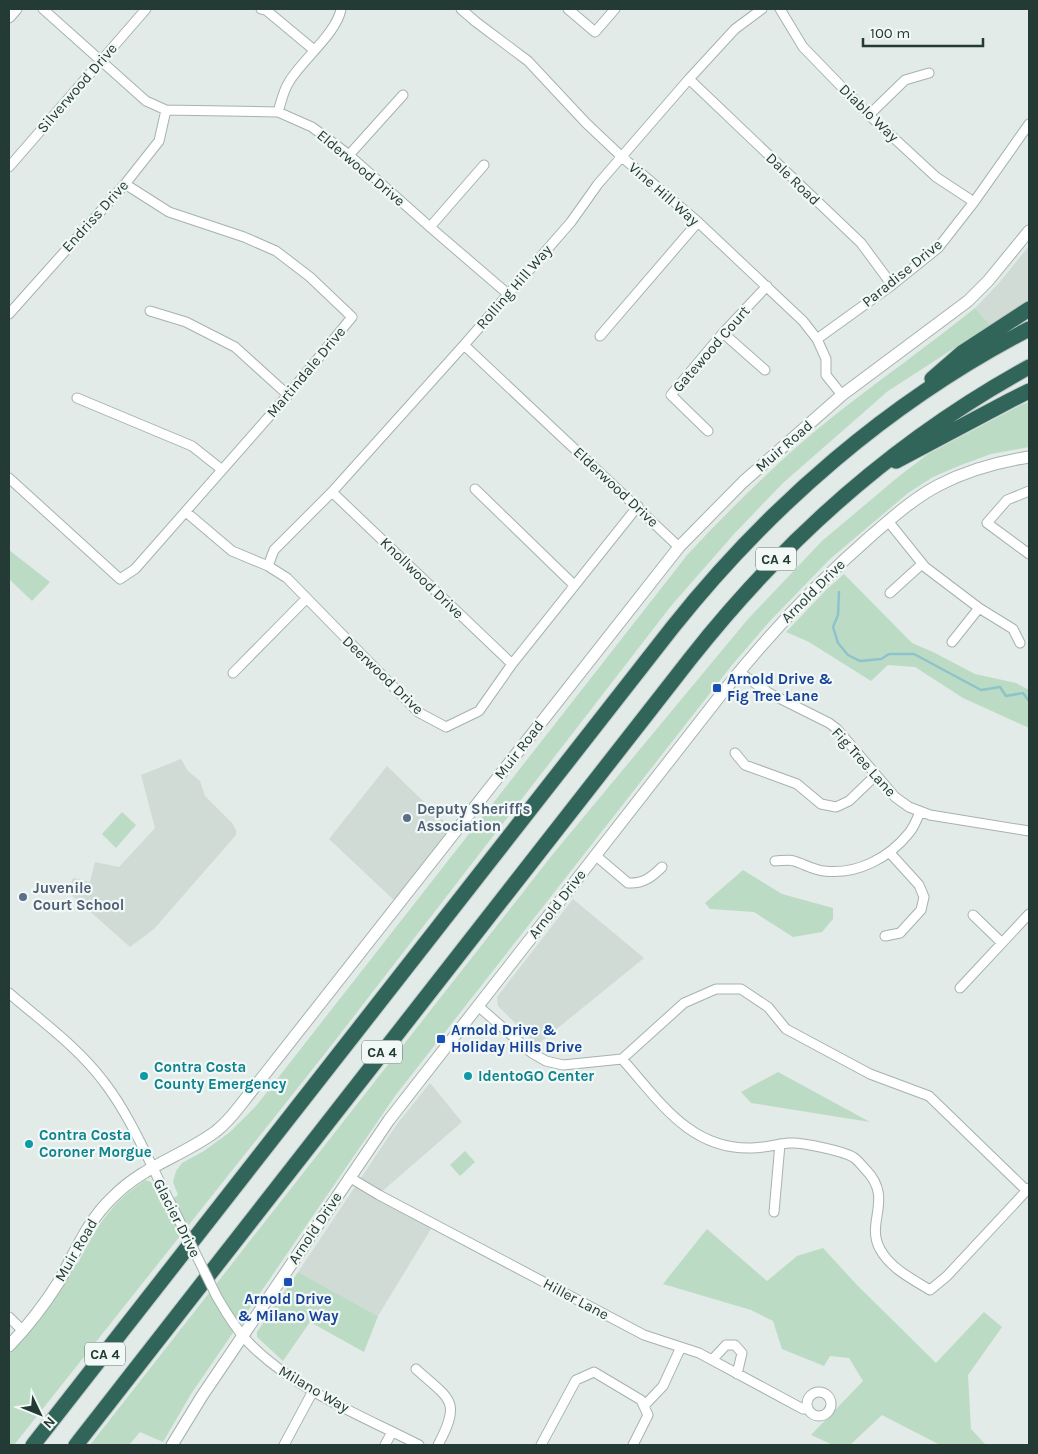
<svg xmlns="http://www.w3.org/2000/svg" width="1038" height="1454" viewBox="0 0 1038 1454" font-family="Karla,sans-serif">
<rect width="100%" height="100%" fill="#e2ebe7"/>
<path fill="#d0dbd6" d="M1029 246V302L990 325 975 308 999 283Z
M181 759 188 771 200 781 205 796 232 823 236 830V835L154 929 130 947 68 892 73 878 90 882 95 862 119 867 155 828 141 775Z
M387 766 455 832 398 904 329 839Z
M573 899 644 958 537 1045 498 1006 497 997Z
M430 1083 462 1122 379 1194 434 1224 378 1316 298 1272 397 1124Z"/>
<path fill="#bcdbc4" d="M975 308 990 325 888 391 783 483 734 534 671 606 327 1051 14 1445H9V1346L70 1260 78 1263C90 1240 102 1217 121 1199 128 1192 137 1186 145 1180L151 1182 162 1206 178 1195 173 1182 176 1171 182 1163 204 1151 230 1132 256 1106 688 554C734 505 782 457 835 415 881 379 929 345 975 308Z
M1029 402V447L991 454 961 465 933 477 908 493 830 559 770 621 732 665 395 1096 191 1394 163 1442 140 1432 129 1445H90L553 854 748 619 822 541 898 477 928 454 1021 405Z
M9 550 50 582 32 601 9 579Z
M844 574 912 643 933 652 975 674 1016 683 1029 690V728L963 698 915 667 888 665 871 681 809 642 786 632 826 590Z
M122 812 136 825 116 848 102 834Z
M743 870 782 894 833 908V919L822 932 793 937 754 912 710 909 705 903Z
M778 1072 870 1122 751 1103 741 1092Z
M465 1151 475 1162 460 1176 450 1165Z
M707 1229 767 1281 797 1256 823 1248 857 1285 936 1363 984 1312 1002 1327 968 1375 971 1429 986 1445H940L882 1415 850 1445H833L811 1435 863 1381 849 1358 830 1356 824 1366 782 1349 773 1321 751 1310 663 1284Z
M298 1272 378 1316 364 1352 310 1322 283 1361 257 1337V1332Z"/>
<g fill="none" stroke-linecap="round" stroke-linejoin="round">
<path stroke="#8ec3cc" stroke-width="2.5" d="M839 592 838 615 833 627 838 643 848 655 860 661 881 659 889 654H914L981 690 1000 687 1006 696 1023 693 1029 701"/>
<defs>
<path id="minor" d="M43 9 146 101 166 110 278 112 312 127 349 155 430 227 508 294
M261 9 266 10 314 50
M461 9 476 22 528 61 586 123 622 157 698 222 803 321 817 339 826 359V375L842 395
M568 9 595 32 615 9
M780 9 803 47 869 115 936 177 974 202
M689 79 861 243 892 285
M278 112C281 103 283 91 289 82 301 61 337 33 341 9
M869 115 905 80 929 73
M349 155 403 95
M9 167 146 9
M430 227 484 165
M150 311 186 322 235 347 288 395
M9 314 125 184 159 141 166 110
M723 333 765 370
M600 336 698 222
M817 339 892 285 938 248 974 202 1029 124
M464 345 679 547
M77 398 192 446 221 469
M708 431 671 395 723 333 767 286
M9 478 120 579 135 569 288 395 352 317 310 277 276 251 244 237 169 212 125 184
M475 489 574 585
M1029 491 1007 500 987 523 1029 554
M332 492 512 664
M186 512 232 551 268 566 287 578 418 712 446 727 479 711 512 664 638 506
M888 521 925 567 979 608 1013 629 1020 643
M268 566 274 550 332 492 464 345 571 222 598 184 689 79 735 29 762 9
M890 593 922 564
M952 642 979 608
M739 672 769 693 829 723 837 729 895 797 909 807 930 815 1029 831
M233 673 306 599
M735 753 745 765 797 784 821 804 836 807 849 801 876 775
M595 855 628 883C643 884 652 877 662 867
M775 861C781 861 789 859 794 861 804 864 813 870 824 871 857 875 889 858 909 833 914 827 917 819 920 812
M973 915 1002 943
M885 936 900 933 921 910 924 897 919 885 890 853
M960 988 1029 914
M9 993C41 1021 78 1047 104 1082 132 1118 152 1169 174 1210
M478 1006 532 1053 546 1061 563 1065 622 1059 684 1003 716 989H741L768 1007 786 1029 870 1074 929 1096 1027 1191
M622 1059C659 1100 689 1150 752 1148 764 1148 777 1144 790 1143 802 1142 842 1151 853 1157 858 1160 862 1166 866 1170 894 1199 865 1222 880 1249 890 1268 912 1279 930 1290L947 1276 1029 1188
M349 1177 379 1195 644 1335 699 1353 803 1409 808 1408
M774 1212 780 1144
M226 1312C233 1323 240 1334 249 1343 294 1389 362 1416 419 1445
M9 1317 23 1331
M712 1360 726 1345H735L742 1353 737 1374
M416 1369C450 1400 462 1400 438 1445
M807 1404a12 12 0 1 1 24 0a12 12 0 1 1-24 0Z
M644 1406 663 1386 681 1347
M284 1445 313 1391
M385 1445 392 1432
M541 1445 576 1380 594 1372 641 1400 648 1415 633 1445"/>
<path id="tertiary" d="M9 17 16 9
M9 1346C28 1326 45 1304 60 1280 76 1251 88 1220 113 1197 142 1167 182 1156 215 1132 224 1125 232 1116 239 1107L679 547 743 482 842 395 968 301 988 281 1029 231
M172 1445 202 1396 389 1120 723 692C768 635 817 583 872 535 893 517 914 498 939 485 968 470 997 462 1029 457"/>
<path id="motorway" d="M932 379 963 352 1029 309
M896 461 1011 400 1029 391
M33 1445 672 628C769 506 890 401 1029 329
M76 1445 690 659C783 541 896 440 1029 367"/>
</defs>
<use href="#minor" stroke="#a5b3ae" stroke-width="11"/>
<use href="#tertiary" stroke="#a5b3ae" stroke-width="13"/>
<use href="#motorway" stroke="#c1c8c6" stroke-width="17"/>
<use href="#minor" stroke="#fff" stroke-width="9"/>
<use href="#tertiary" stroke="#fff" stroke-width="11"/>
<use href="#motorway" stroke="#31655a" stroke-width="15"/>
<defs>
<path id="minor-bridge" d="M174 1210 217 1297 226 1312"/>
</defs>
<use href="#minor-bridge" stroke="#a5b3ae" stroke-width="11" stroke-linecap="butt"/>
<use href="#minor-bridge" stroke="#fff" stroke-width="9"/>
</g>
<g fill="#1a4fb4" stroke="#f2f8f5" stroke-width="2">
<rect x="712" y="683" width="10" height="10" rx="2.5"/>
<rect x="436" y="1034" width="10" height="10" rx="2.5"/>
<rect x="283" y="1277" width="10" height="10" rx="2.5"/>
</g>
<g fill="#5c6f8a" stroke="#f2f8f5" stroke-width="2">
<circle cx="407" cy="818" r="5"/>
<circle cx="23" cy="897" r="5"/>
</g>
<g fill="#0f9aa8" stroke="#f2f8f5" stroke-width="2">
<circle cx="144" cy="1076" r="5"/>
<circle cx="468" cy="1076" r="5"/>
<circle cx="29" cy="1144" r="5"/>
</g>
<g text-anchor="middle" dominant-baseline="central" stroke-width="4.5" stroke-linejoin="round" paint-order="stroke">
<g fill="#f2f8f5" stroke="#61746e" stroke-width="1">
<rect x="756" y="547.5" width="40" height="23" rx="4"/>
<rect x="362" y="1040.5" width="40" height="23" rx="4"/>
<rect x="85" y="1342.5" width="40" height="23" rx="4"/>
</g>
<g font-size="14" font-weight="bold" fill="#233b34">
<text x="776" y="559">CA 4</text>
<text x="382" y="1052">CA 4</text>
<text x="105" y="1354">CA 4</text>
</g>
<g font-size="15" fill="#233b34" stroke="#f2f8f5">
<text transform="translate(77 88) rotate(-49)">Silverwood Drive</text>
<text transform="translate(869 113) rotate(44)">Diablo Way</text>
<text transform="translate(361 168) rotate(40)">Elderwood Drive</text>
<text transform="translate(793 179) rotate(44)">Dale Road</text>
<text transform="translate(664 194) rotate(41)">Vine Hill Way</text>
<text transform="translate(95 216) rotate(-48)">Endriss Drive</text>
<text transform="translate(902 273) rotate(-39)">Paradise Drive</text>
<text transform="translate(514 287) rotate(-49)">Rolling Hill Way</text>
<text transform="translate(711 349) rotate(-49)">Gatewood Court</text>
<text transform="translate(306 372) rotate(-50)">Martindale Drive</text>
<text transform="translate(784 446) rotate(-41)">Muir Road</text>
<text transform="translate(616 487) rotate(43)">Elderwood Drive</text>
<text transform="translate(422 578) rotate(44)">Knollwood Drive</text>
<text transform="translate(813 591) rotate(-45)">Arnold Drive</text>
<text transform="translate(383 675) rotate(44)">Deerwood Drive</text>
<text transform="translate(519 750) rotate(-52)">Muir Road</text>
<text transform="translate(864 762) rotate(48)">Fig Tree Lane</text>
<text transform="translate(557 904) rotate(-52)">Arnold Drive</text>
<text transform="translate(177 1218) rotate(63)">Glacier Drive</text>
<text transform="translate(315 1228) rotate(-56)">Arnold Drive</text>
<text transform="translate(76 1250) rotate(-60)">Muir Road</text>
<text transform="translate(576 1299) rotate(28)">Hiller Lane</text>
<text transform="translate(314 1389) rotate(30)">Milano Way</text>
</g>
<g font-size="15" font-weight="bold" fill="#164399" stroke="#f2f8f5" text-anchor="start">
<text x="727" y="679">Arnold Drive &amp;<tspan x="727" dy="17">Fig Tree Lane</tspan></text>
<text x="451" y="1030">Arnold Drive &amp;<tspan x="451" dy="17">Holiday Hills Drive</tspan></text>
<text x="288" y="1299" text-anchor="middle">Arnold Drive<tspan x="288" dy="17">&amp; Milano Way</tspan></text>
</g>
<g font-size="15" font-weight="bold" fill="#4e5e75" stroke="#f2f8f5" text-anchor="start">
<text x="417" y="809">Deputy Sheriff's<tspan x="417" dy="17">Association</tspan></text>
<text x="33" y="888">Juvenile<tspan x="33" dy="17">Court School</tspan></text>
</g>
<g font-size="15" font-weight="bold" fill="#0d838f" stroke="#f2f8f5" text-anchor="start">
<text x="154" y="1067">Contra Costa<tspan x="154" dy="17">County Emergency</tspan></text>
<text x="478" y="1076">IdentoGO Center</text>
<text x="39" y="1135">Contra Costa<tspan x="39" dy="17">Coroner Morgue</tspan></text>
</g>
</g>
<rect width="1038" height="1454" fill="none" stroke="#233b34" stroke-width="20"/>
<g transform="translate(40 1414) rotate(133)" stroke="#f2f8f5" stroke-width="4" paint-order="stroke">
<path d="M0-4L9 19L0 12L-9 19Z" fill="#233b34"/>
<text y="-8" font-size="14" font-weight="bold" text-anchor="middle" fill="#233b34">N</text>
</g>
<path d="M863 38v8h120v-8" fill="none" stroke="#233b34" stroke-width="2.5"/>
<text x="870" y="38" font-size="15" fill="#233b34" stroke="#f2f8f5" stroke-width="4" paint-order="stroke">100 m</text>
</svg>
